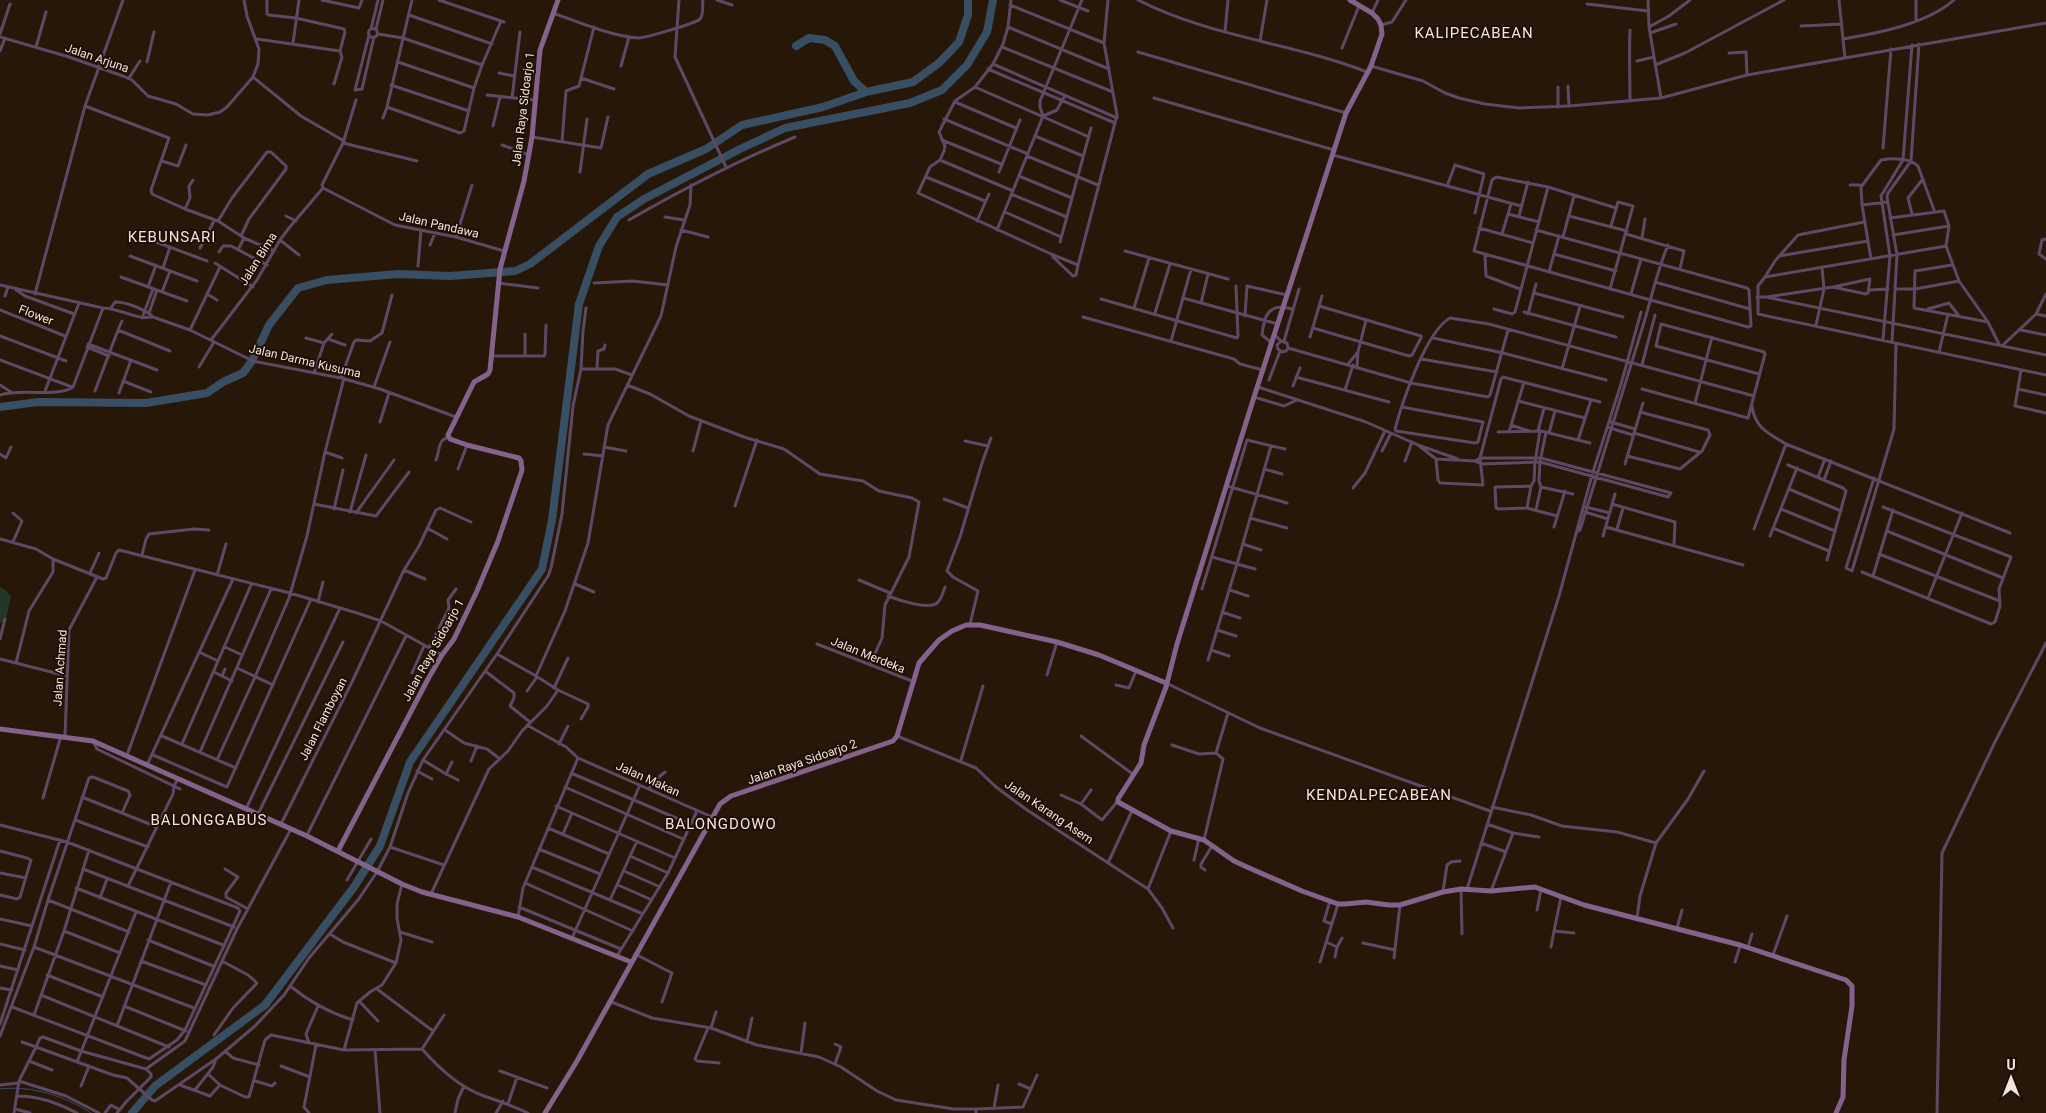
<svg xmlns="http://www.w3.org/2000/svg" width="2046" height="1113" viewBox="0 0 2046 1113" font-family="Roboto,sans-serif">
<rect width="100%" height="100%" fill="#271709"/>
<path fill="#253627" d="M0 587 7 591 11 597 5 623 0 622Z"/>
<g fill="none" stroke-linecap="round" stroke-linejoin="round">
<path stroke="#374e63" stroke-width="1" d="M0 1089C31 1085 65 1096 91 1113"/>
<path stroke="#374e63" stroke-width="8" d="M796 46 809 38 825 40 835 46 854 81 866 92
M0 407 38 402 146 403 207 393 223 382 243 373 252 361 269 325 298 288 327 280 398 274 450 276 515 271 530 264 648 174 706 149 742 125 823 107 866 92 913 82 939 63 959 42 968 15V0
M132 1113 155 1086 265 1005 354 887 380 846 410 762 542 569 552 520 579 304 599 246 617 217 644 199 740 149 785 128 910 103 942 90 967 65 987 32 993 0"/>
<path stroke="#5d4963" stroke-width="3" d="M267 0V14L269 15 296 18 344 29 345 32 340 51
M322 0 359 8 362 0
M412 0 387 107 460 133 464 131 474 88 482 65 501 21
M439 0 504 22
M679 0 675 57 726 167
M717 0 732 5
M1011 0 1008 27 1003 44 993 64 975 87 955 101 939 132 945 146 944 151 940 160 930 167 918 193 1051 254 1078 265 1117 115 1104 43 1108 0
M1060 0 1088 11
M1138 0C1210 37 1293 43 1367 72
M1648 0 1649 27 1661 98
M1839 0 1845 58
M1587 4 1648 11
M1010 5 1104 43
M553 13C578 22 611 36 638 38 645 38 694 24 700 19 704 15 702 5 703 0
M1372 13 1378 0
M409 15 492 44
M1916 20V0
M1381 25 1392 22 1406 0
M1801 26 1842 24
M1008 27 1109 69
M1649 27 1669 16 1690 0
M368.5 33a4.5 4.5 0 1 1 9 0a4.5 4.5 0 1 1-9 0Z
M371 29 378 0
M376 29 383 0
M1225 32 1228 0
M1650 33 1676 24
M0 34 10 4
M378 34 403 38 482 65
M369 35 355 90 362 89 374 37
M0 37 69 57 123 76 132 80 148 96 176 104 193 114 208 115 220 112 227 107 253 77 258 64 259 49 247 16 244 0
M257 39 340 51 342 57 334 84
M1843 39C1878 33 1927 24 1954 0
M1260 41 1267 0
M293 43 299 0
M36 47 46 12
M1002 47 1113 92
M1342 48 1359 6
M0 51 5 38
M1138 52 1346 113
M1729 53 1746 52 1747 75
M1637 61 1654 57
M147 62 154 32
M398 62 474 88
M993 64 1117 118
M1655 65 1685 53 1784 0
M621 66 629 37
M1371 66 1423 81 1445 93 1459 98 1485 104 1519 108 1569 106 1661 98 1747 75 2046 23
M988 69 1115 123
M499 73 514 76
M253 77 301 116 344 141
M129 78 140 61
M581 78 614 89
M391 85 469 111
M1568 86 1569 106
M975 87 1089 137
M1558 87V107
M487 95 535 100
M512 98 520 32
M1154 98 1334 150
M1630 101C1630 77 1629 54 1630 30
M955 102 1016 128
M85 106 169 138 151 190 152 194 185 209 218 221 244 238 274 251
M1043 116 1057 110 1065 95
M383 118 387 107
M944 119 1028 154
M493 126 500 97
M1035 136 1083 156
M532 137 601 148 608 117
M942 140 1001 164
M562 142 566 91 579 86 594 27
M343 143 417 161
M502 145 529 155
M1883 148 1891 49
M1333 155 1521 206
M1027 156 1098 185
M940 160 1013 191
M162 161 178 166 186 145
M580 172 587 119
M999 172 1020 120
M1019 176 1072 198
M926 177 985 201
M1850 185H1861
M1447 186 1455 165 1484 174 1475 213
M323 188 395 225 456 237 504 251
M1011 194 1067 217
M1862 205 1887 202
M185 209 190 198 189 186 193 180
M1005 212 1061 237
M1508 214 1539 222
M1912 214 1908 198 1922 180
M286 216 296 221
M1519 216 1528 182
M1569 216 1627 231
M665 217 684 220
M1890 218 1944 211 1949 226 1946 246 1959 281 1988 322 1999 344
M629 220C683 189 737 161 795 137
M218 221 232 198 267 152H271L286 166V169L249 219 241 236
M977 221 989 194
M1479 228 1533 243
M681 230 708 237
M997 230 1043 116 1040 107V101L1082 0
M1536 230 1747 288 1749 290 1751 326 1748 327 1474 251 1492 180 1496 177 1548 187 1616 208
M1502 234 1511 204
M1626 234 1684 251 1680 269
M1893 235 1949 226
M140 236 207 261
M456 237 472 185
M1563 237 1574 196
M1642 238 1645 219
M2046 239 2042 240 2039 254 2046 259
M280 240 299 255
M1060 242 1091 128
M430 245 435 233
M1946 246 1765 277 1758 286V314L2046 375
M200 248 214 221
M238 250 244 238
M1125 251 1228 279
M219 252 223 246H231L267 265
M1554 254 1616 271
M1485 255 1486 276 1520 289
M130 256 197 281
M1779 256 1868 241
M1053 257 1073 276 1076 275 1078 265
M1871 259 1862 205 1861 187 1881 160C1893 158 1910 158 1918 166L1934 210
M215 263 253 287
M1952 265 1915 271 1914 308 1988 322
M418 266 421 230
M163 268 170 247
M1549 272 1559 236
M121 277 187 301
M1765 277 1775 261 1798 235 1864 222
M1655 282 1750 309
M498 283 538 288
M594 283 633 281 668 285
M0 285 103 308C120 308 135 320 152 317
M148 287 156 265
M1610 289 1633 206 1618 202 1611 226
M1895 289H1915L1959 281
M16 290 25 296 74 314
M1869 290 1888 289
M162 292 170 271
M1534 293 1623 317
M35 294 85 106 123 0
M207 294 217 300
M1631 294 1641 259
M5 296 8 287
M1757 297H1766L1833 287 1870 279 1868 293 1866 294 1833 287
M1766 297 2046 355
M1183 298 1278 324
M1101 299 1237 338 1238 336 1236 286
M1201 303 1208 274
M111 308 115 302C126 302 145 309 153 317L190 330 253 361 341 378 380 389 456 417
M1134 308 1149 258
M1494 309 1512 314 1515 312 1548 187
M1928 309 1949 303 1959 316
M0 310 65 336
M1524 312 1616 337
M149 313 157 290
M1155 313 1170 264
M1528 314 1536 284
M2036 314 2046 316
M1245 316 1247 286 1287 295
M1083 317 1234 359 1240 364 1263 370
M142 318 153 289
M1816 325 1824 289 1822 268
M1313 328 1409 356 1412 355 1421 338V336L1319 306
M118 330 122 321
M190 330 220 267
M2021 330 2046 335
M1275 335 1281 341 1287 343 1288 348 1286 351 1282 352 1278 349 1277 345 1281 341
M0 336 66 361
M1310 337 1322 296
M306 338 324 343
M1433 338 1503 353 1606 380
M328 339 345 345
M211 340 257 280 280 240 289 228 323 188 322 185 343 143 356 100
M1883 340 1890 256 1881 196 1903 160 1912 45
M1171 341 1191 269
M1284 341 1299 289
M1892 342 1897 255 1887 197 1888 193 1911 161 1919 44
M1272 343 1262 335C1264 315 1269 302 1292 309
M88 344 157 370
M2003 345 2036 314 2046 294
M87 347 109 356
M1288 348 1411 383 1488 397 1490 395 1508 330
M1358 352 1366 320
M1939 352 1948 314
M492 356H544L545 354 546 325
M525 356V334
M1421 359 1497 372
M0 360 72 387
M1348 364 1358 352 1357 366
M1642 365 1655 315
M199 367 214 342
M581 369H615L632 375
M597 369 598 351 604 349 605 345
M1562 369 1580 306
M2021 370 2015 406 2046 413
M314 373 324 343 332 334
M1296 377 1389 402
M341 378 354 342 356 340 370 341 382 333 392 295
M1269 380 1280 351
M123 381 151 392
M0 385 11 392
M627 385 650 394 689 416 744 437 784 449 820 474 863 481 879 491 912 498 919 502 909 557 885 605 882 638 870 665
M1293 386 1300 368
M374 387 390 342
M1258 387 1366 422 1418 445 1458 459
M1642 389 1748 418 1765 354 1764 352 1661 324 1656 346 1759 374
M2018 389 2046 395
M1345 390 1353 365
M45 391 79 303
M95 391 118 330 170 351
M119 393 131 360
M0 395C21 388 57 398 73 387L103 308
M1254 397 1284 406 1297 400
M1518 401 1585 418
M1695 403 1712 337
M1752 406C1755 428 1768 433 1786 444L2010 533
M1402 407 1483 422 1478 442 1475 443 1396 431 1395 429C1402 403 1426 331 1450 318L1489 324 1754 396
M380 422 389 393
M1611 422 1635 429
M1511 425 1529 431
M1610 428 1633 435
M1538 431 1544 408
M1498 432 1541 431 1590 443
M1509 432 1524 382
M1549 433 1555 411
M1634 433 1699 452
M1578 440 1591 400
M965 441 988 446
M1418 445 1436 459 1475 461 1481 464 1540 462 1668 497 1671 493 1541 458H1480L1475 461
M604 447 626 451
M693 451 701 421
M1382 451 1391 433
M325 452 342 458
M0 454 6 458 11 447
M584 454 603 456
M1627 456 1680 469 1702 451 1710 435 1708 430 1640 412
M1436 459 1438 480 1440 483 1483 485 1480 458 1501 379 1503 377 1600 402
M436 460C440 451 437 441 448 437
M1405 461 1412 442
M1625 464 1643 403
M1788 465 1843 488 1846 491 1827 560
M458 469 467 445
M1264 469 1282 474
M1818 477 1825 459
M1874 478 1846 568 1852 571 1894 429 1896 343
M1824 480 1831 461
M1227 486 1287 503
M1531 486 1495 487 1496 508 1499 509 1527 508 1557 516
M1541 487 1573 494
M1353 488 1365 473 1385 431
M1789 489 1841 511
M944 499 968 508
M314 504 376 516 409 472
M1612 504 1675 522 1674 545
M735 506 757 440
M1586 507 1610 513
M1527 508 1531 486 1534 481 1535 462 1540 431
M334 509 343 470
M1781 509 1835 531
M1536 510 1541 487 1539 481 1540 462 1546 432
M350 512 366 455
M1585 512 1608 519
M13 513 22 521 13 542
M356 513 394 460
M1250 518 1287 528
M1554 527 1565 491
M1606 527 1743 565
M427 528 447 539
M1773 528 1829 551
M1617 529 1623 508
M1754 529 1786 444
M1887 531 2003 578
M1577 532 1580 530C1601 463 1621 396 1642 329 1651 301 1656 273 1668 245
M1603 536 1615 494
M1770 536 1797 468
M0 539 36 549 53 559 103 579 106 578 116 553 119 550 290 593 357 613 381 621 442 655
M1243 544 1261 550
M1879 554 2000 601
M142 555 146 539 149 534 194 529 209 530
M1255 569 1237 564 1271 446
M404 570 425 579
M1862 572 1991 624 1995 622 2000 606 1999 589 2011 557 1883 507
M90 573 99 553
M217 575 226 544
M1873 576 1893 510
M859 580 890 593
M575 584 594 592
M1202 589 1247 440 1285 449
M1230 590 1248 596
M888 596C898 600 931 611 938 602 942 598 943 592 945 587
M1928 598 1962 513
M318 602 323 582
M1222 612 1240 618
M970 624 978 591 953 577 947 571 960 537 982 463 991 438
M1217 630 1236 636
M0 639 5 619
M817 644 912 681
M225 647 242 655
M429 648 449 608 448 600 456 589
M1211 650 1229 656
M199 652 218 661
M497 654 536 676
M0 659 67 676
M1208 660 1237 564 1212 557
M16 663 29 611 53 572V559
M237 668 273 685
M485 671 514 693V698L510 706 530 722
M214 672 232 681
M412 673 424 646
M1047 675 1057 642
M222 676 225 669
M1166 683 1260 728 1490 811
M1116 685 1129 688 1136 671
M554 688 568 658
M558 690 588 704V707L581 719
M527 691 537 677
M527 725 566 747 578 758 712 817
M445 730 464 743 487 749 500 759
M65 736 69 630 97 577
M162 736 236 768
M897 736 976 768 996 787 1027 810 1148 889 1162 908 1173 928
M1081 736 1134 775
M93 741 97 749 180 789
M182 744 251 585
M559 744 568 726
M1172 745 1199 754 1216 753 1223 759 1204 840
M200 752 271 589
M1216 753 1228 713
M127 755 195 570
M153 755 227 787 311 599
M217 760 255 677 289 598 307 536 325 452 344 378
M423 760 446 774 458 780
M961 760 983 686
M471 761 477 746
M147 765 233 579
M417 771 432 779
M571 773 690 824
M446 774 452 762
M565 787 683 839
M649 789 653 782 665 772
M1061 795 1081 804 1102 820 1117 802
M82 797 157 827
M43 798 61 736
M1081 804 1091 790
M556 806 675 858
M1492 807 1531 815 1562 826 1617 832 1656 843
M246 809 340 608
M258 814 343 642
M75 820 148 847
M281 824 352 682 404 570 419 546 436 510 440 508 471 522
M1487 824 1513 833 1539 837
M0 825 67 842 238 908 240 911 185 1030 177 1040 149 1059 12 1007
M548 828 609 854
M563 834 572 813
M307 835 406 636
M1481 843 1506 852
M390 847 444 865
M539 849 600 874
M0 851 27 858 31 860 20 897 17 899 0 895
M630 856 668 873
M1194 860 1199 838
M1108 863 1132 811
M532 867 643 914
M83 869 234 927
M225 869 238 877 226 893V897L248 909
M1205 870 1201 867V864L1212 846
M624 871 660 887
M0 873 26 878
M347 880 371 839
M525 883 633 931
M618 885 652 900
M128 886 173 794 174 786 178 779
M76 888 223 945
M1148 889 1171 831
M1461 889 1462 934
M1467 889 1559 596 1592 475 1621 384 1641 312
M1443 891 1447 865 1451 862 1460 861
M1491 891 1513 833
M431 894 489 769 508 751 522 731 547 706 558 690 536 676 565 611 588 543 608 425 661 316 676 247 690 205 691 185
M1561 897 1554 931 1574 933
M100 898 107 879
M48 900 129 932
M610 900 637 841
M1330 901 1324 921 1332 924
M519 907 621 949
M1537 910 1541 890
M518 917 523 888 578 758
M1637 918 1640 896 1656 843 1688 799 1704 771
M0 919 32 926
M1677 928 1682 910
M64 931 120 953
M400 932 432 942
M330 934 343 942 396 963
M572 938 640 785
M148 940 213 966
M1326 942 1337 947 1335 957
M1363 943 1395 950
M0 944 25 950
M34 947 194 1008
M1337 947 1342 938
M1551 947 1554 931
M1748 947 1752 934
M635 954 672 973 662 1002
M1773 955 1787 916
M617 956 668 873 696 813V810
M1394 958 1400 905
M141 961 206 985
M1320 962 1338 904
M1735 962 1740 946
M0 966 18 970
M47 975 103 997
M290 986C310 1002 329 1013 353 1020
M0 988 12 990
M377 989 433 1031
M41 995 169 1047
M359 1001 378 1021
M609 1001 652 1018 711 1028 757 1045 819 1057 841 1067 877 1091 896 1100 954 1109H976V1113
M124 1006 186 1031
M34 1015 64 931 89 850
M0 1024 60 840
M117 1026 171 882
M708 1028 695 1059 697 1061 719 1063
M711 1028 716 1012
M214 1035 233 1008 257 983 248 975 222 961
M0 1036 34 947 48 900 89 778 93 777 128 791 130 795 122 813
M22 1042 36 1047 40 1038 43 1037 81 1051 146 1069 151 1074V1077L126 1102 117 1113
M747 1042 752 1018
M309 1043 306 1034 318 1006
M422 1049 444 1015
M344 1050 357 1003 370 992 382 985 396 963 401 940 397 918V904L402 884
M375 1050 380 1113
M225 1051 233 1058 259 1065
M801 1053 805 1023
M29 1061 52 1070
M77 1062 136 912
M835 1064 841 1047 835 1044
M281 1066 310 1077
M146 1069 185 1041 237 929 291 829
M500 1071 547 1088
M208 1074 220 1085 245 1097H249L265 1040 271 1035 344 1050 422 1049C440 1069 459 1087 484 1096 499 1101 513 1106 528 1113
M19 1081 66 1096 99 1113
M255 1081 272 1086 275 1083
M1019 1084 1031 1089
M0 1085 18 1083
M180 1085 210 1096 220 1085
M81 1086 89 1066
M195 1090 213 1067 216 1059
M17 1096C40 1096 57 1103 77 1113
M508 1104 517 1077
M994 1108 998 1085
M15 1109 30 1113
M976 1109 1023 1107 1037 1075
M14 1113 19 1081 36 1047 113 1075 127 1078 152 1100 155 1101 216 1059 255 1026 284 995 309 958 358 900 377 872 390 847 408 793 423 760 497 654 548 576 551 568 562 514 573 406 581 369 583 331 586 308
M105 1113 111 1105 120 1110
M309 1113 304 1107 316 1045
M455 1113 458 1099 464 1086
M496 1113 503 1101
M1937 1113 1942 853 1995 742 2046 643"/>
<path stroke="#83638b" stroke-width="5" d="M1350 0 1372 13 1378 19 1381 25 1382 34 1371 66 1346 113 1254 397 1177 644 1166 687 1144 745 1141 763 1118 799V802L1171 831 1204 840 1234 861 1247 867 1302 891 1338 904H1345L1366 902 1389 905H1400L1443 892 1461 889 1491 891 1535 887 1584 905 1740 945 1846 980 1852 986V1006L1844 1060 1843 1097 1836 1113
M0 729 93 741 307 836 402 884 422 892 518 917 631 962
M338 851 428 679 442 655 454 639 477 591 498 541 522 470 521 461 519 458 467 445 450 439 448 435 474 382 488 374 490 370 500 269 524 181 532 137 540 50 558 0
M545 1113 577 1061 720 804 731 796 893 741 897 736 919 663 939 640 952 631 966 625H980L1057 642 1099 655 1166 683"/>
</g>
<g text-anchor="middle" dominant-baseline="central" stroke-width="4" stroke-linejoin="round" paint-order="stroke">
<g font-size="12" fill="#f0e5dc" stroke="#1d0e03">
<text transform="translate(97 58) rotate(19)">Jalan Arjuna</text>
<text transform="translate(523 109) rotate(-83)">Jalan Raya Sidoarjo 1</text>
<text transform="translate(439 225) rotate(13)">Jalan Pandawa</text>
<text transform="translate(258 259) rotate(-58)">Jalan Bima</text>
<text transform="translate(36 315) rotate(21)">Flower</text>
<text transform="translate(305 361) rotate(13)">Jalan Darma Kusuma</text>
<text transform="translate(433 650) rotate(-61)">Jalan Raya Sidoarjo 1</text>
<text transform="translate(868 655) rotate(22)">Jalan Merdeka</text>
<text transform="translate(60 668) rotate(-86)">Jalan Achmad</text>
<text transform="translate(323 719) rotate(-63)">Jalan Flamboyan</text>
<text transform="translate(802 762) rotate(-19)">Jalan Raya Sidoarjo 2</text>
<text transform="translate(648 779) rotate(24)">Jalan Makan</text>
<text transform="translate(1049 812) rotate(34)">Jalan Karang Asem</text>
</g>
<g font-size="15" letter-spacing="1" fill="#f0e5dc" stroke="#1d0e03">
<text x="1474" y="33">KALIPECABEAN</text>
<text x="172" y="237">KEBUNSARI</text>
<text x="1379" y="795">KENDALPECABEAN</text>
<text x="209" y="820">BALONGGABUS</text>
<text x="721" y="824">BALONGDOWO</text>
</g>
</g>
<g transform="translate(2011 1078)" stroke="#1d0e03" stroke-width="4" paint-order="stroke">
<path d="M0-4L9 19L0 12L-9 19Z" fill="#f0e5dc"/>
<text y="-8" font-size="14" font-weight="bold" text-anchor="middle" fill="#f0e5dc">U</text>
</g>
</svg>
